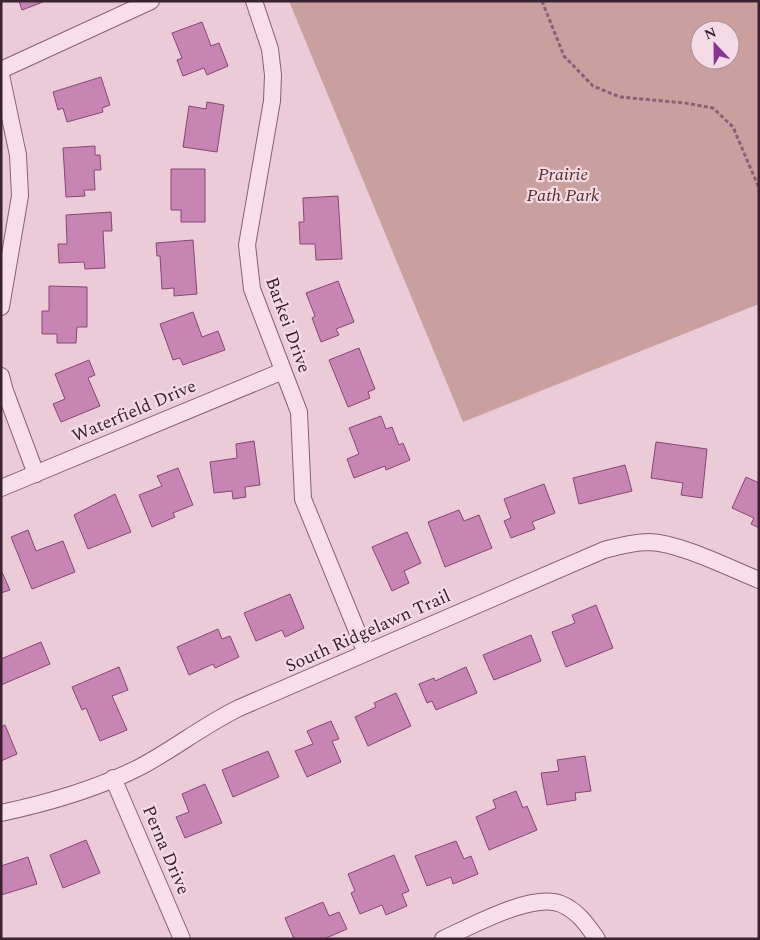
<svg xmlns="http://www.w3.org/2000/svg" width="760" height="940" viewBox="0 0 760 940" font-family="Spectral,serif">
<rect width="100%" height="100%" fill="#eccbd8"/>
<path fill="#caa09f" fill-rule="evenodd" d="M289 1H759V304L463 422ZM700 30H730V60H700Z"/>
<path fill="#c884b3" stroke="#864774" d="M19 1H43V2L22 10Z
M202 22 211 46 219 43 228 66 207 75 204 68 183 76 177 60 182 58 172 33Z
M101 77 110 105 102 108 103 112 67 122 63 108 58 110 53 92Z
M207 102 224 105 217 152 183 147 189 106 206 109Z
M95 146V155H100L101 170H94L95 190H84L85 196 66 197 63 148Z
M171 169H205V222H181V210H171Z
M338 196 342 259 316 260 315 244H300L299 222H304L303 198Z
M111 212 112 231H103L105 268 85 269 84 262 59 263 58 244H67L66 215Z
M193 240 197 294 174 296V288L162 289 160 256H157L156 243Z
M338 281 354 322 336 329 339 335 321 342 312 318 315 316 306 293Z
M49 286 87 287V327H77L76 343H57V334H42V311H49Z
M193 312 202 337 218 331 225 350 183 365 180 358 173 360 160 324Z
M359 348 375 389 368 392 370 398 348 407 329 360Z
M89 360 95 375 88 378 100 406 61 422 53 404 65 399 55 374Z
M381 416 386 429 392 427 399 445 403 443 410 460 386 470 385 466 354 478 347 459 359 454 349 428Z
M254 441 260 485 245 487 246 497 233 499 232 491 214 493 210 462 237 458 236 444Z
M656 442 707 449 702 498 681 495 683 483 651 478Z
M625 465 632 491 579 504 573 478Z
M178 468 193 505 173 513 175 517 152 527 139 495 162 486 157 476Z
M746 477 759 483V528L751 524 754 518 732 508Z
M544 484 555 513 532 522 535 529 511 538 504 521 511 518 504 499Z
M115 494 131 532 88 549 74 515Z
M459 510 464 521 479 515 492 548 445 567 428 522Z
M28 530 36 551 63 541 75 572 32 589 11 537Z
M407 532 421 563 404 571 409 583 392 591 372 547Z
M1 570 10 590 1 593Z
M290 594 304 628 285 637 282 630 256 641 244 613Z
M596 605 613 648 566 667 552 632 575 623 572 615Z
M218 629 222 639 230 636 239 657 215 668 213 664 189 675 177 647Z
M531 635 541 661 494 680 483 655Z
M41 642 50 664 1 685V659Z
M119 667 128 690 112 696 127 730 100 741 86 708 82 710 72 687Z
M466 667 477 693 436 710 432 701 427 703 419 684 434 678 435 681Z
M396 693 411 726 368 746 355 717 376 707 374 703Z
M331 721 339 739 332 741 341 762 307 777 295 751 313 744 307 731Z
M5 725 17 754 1 761V727Z
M268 751 279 777 233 797 222 770Z
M585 756 591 791 575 793 576 800 547 805 541 773 559 771 557 760Z
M205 784 222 823 185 838 176 817 189 812 182 794Z
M516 791 523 808 527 806 537 830 489 850 476 817 496 808 493 800Z
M86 840 100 873 63 888 50 855Z
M456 841 464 859 471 856 478 874 453 884 451 877 427 886 415 856Z
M394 855 409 891 402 894 407 906 386 915 382 905 360 914 351 893 355 891 348 874Z
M28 857 37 884 1 895V866Z
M323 902 329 916 339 912 347 929 324 939H294L285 918Z"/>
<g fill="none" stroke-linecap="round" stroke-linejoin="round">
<defs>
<path id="street" d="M254 1 270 49 273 75 272 101 247 245 252 289 299 412 303 499 366 653
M1 70 151 1
M1 75 18 155 20 196 1 307
M1 376 5 391 36 474
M1 488 283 371
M113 778 182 939
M1 813C48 803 97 789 140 767 174 749 204 725 239 708L604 550C619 546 634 542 649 542 680 543 729 568 759 580
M443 939C470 927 532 892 561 904 578 911 587 925 597 939"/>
</defs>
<use href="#street" stroke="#886077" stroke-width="18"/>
<path stroke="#886077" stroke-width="3" stroke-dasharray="4 2.5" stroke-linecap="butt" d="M542 1 564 56 593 86 620 97 685 103 713 108 733 127 759 188"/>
<use href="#street" stroke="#f7dee8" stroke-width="16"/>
</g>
<g text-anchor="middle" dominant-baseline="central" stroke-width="4.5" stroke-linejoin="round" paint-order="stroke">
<g font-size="18" font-style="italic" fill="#55312a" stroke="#f4dae4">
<text x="563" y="174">Prairie<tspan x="563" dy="21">Path Park</tspan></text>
</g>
<g font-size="18" fill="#3a2231" stroke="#f4dae4">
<text transform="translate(288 325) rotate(70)">Barkei Drive</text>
<text transform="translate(134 411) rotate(-23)">Waterfield Drive</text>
<text transform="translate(368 631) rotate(-24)">South Ridgelawn Trail</text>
<text transform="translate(166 850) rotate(67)">Perna Drive</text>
</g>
</g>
<rect width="760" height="940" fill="none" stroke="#3a2231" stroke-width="5"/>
<g transform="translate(715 45) rotate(338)"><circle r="24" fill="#f4dae4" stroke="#aa909c"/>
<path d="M0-4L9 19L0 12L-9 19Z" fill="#893494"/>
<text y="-8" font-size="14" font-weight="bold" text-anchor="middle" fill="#3a2231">N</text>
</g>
</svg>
